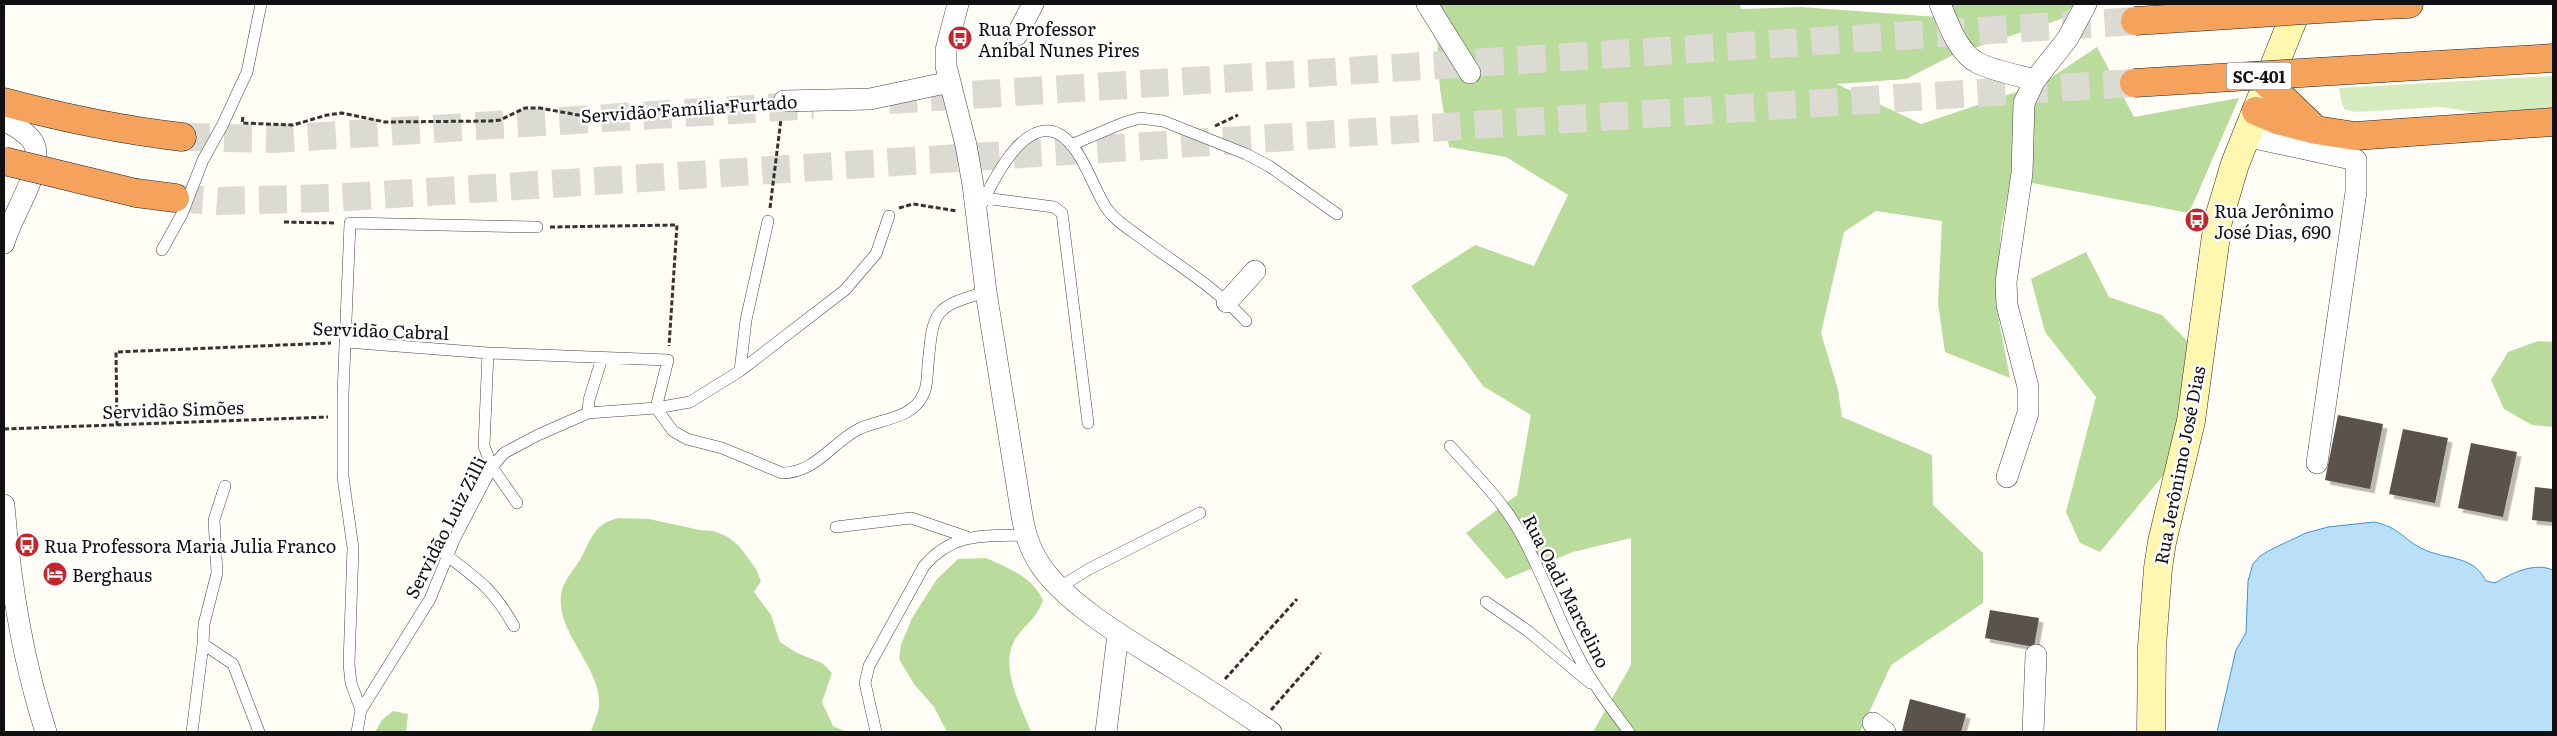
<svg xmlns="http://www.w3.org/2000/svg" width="2557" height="736" viewBox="0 0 2557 736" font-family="Literata,serif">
<defs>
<filter id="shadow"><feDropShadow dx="4.5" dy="4.5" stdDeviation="0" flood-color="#0004"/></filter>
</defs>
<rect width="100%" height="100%" fill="#fffdf5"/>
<path fill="#d5ebbd" d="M2553 76V108L2482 113 2440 107 2356 112 2345 110 2342 104 2339 88Z"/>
<path fill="#b9dc9c" d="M1430 4H1740L1741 9 1801 7 1938 17 1937 4H2075L2061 19 1953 55 1906 79 1837 84 1921 124 2043 83 2097 47 2134 117 2239 98 2189 213 2011 179 2001 229 1996 305 2010 378 1945 352 1938 304 1942 221 1876 211 1844 232 1821 333 1838 390 1842 417 1932 455 1933 505 1983 553V603L1891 665 1860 732H1593L1631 665V538L1573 552 1506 579 1466 533 1517 495 1531 415 1483 386 1411 286 1475 245 1534 266 1568 195 1506 157 1449 147 1440 89 1436 17Z
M2086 252 2109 297 2162 315 2191 345 2176 460 2100 552 2080 543 2066 512 2096 397 2045 332 2031 279Z
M2538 341 2553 342V427L2532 425 2504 409 2491 380 2508 352Z
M619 518 649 519 700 530 714 531 728 537 739 546 756 569 761 581 754 592 771 615 780 642 797 653 822 663 832 673 822 702 833 726 847 732H591C593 724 598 715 599 706 602 665 549 628 563 587 567 576 578 565 583 554 593 535 596 523 619 518Z
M986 558C1010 569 1031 576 1043 600 1036 620 1026 623 1016 638 998 665 1021 706 1031 732H947L934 707 914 684 899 659 901 645 912 618 937 579 958 559Z
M393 711 408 714 406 732H375L382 720Z"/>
<path fill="#b9e0f7" stroke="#3f96cf" d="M2374 522C2400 527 2404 541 2425 550 2438 556 2461 558 2470 564 2478 568 2482 574 2486 581L2495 583C2512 573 2534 562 2553 570V732H2217L2236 650 2246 633 2248 581 2253 564 2260 556 2272 549 2306 533 2328 527Z"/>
<path fill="#5a524d" filter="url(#shadow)" d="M2338 415 2383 424 2370 489 2325 480Z
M2403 429 2448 438 2435 503 2389 494Z
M2471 443 2517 452 2503 517 2458 508Z
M2535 487 2553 489V522L2532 520Z
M1990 610 2039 618 2034 647 1985 638Z
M1910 699 1966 714 1961 732 1902 731Z"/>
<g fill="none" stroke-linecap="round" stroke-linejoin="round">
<path stroke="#dbdad3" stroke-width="28" stroke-dasharray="28 14" stroke-linecap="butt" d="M889 100 2135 21
M182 137 274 139 813 105
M175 198 218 201 332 198 2134 83"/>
<defs>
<path id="lane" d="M1071 145 1123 123 1140 118 1163 121 1246 154 1269 166 1337 214
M984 198 1054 207 1062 213 1088 423
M979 210C990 186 1018 127 1050 131 1079 135 1092 188 1107 209 1117 223 1134 232 1148 243 1181 267 1218 290 1246 321
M162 250 182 214 203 160 222 126 247 72 261 4
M346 342 488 353 668 360 656 408 690 402 740 371 845 290 876 254 889 216
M488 353 484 446 492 467 517 503
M740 371 746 320 768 221
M588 413 589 400 602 358
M1450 446C1474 473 1500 498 1518 529 1542 570 1556 615 1578 656 1592 683 1611 708 1629 732
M836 527 911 518 967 537
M446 555C479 580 493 589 514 626
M1060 587 1089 569 1200 513
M1486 602 1528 631 1590 683
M203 644 204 624 217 573 214 520 225 486
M361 710 351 683 349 664 353 548 343 477V394L350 223 537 227
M192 732 203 644 233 664 259 732
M357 732 361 710 430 599 455 538 492 467 504 453 538 435 588 413 656 408 673 431 687 439 722 448 782 473C815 473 831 444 857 430 877 419 912 420 923 395 928 386 927 375 928 365 933 311 933 307 986 292
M876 732 865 683 869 666 924 566C953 532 983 536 1025 535"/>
<path id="street" d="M958 4 946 50V66L966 145 973 185 986 292 1021 510C1024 529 1028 546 1039 563 1064 603 1130 641 1170 666 1204 687 1238 709 1271 732
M1427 4 1470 73
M1940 4C1948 23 1958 53 1978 63 1994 71 2017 75 2035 80
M1017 35 1033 4
M784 101 870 99 950 82
M4 120C14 126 29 133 34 144 45 170 11 215 4 243
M2245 136 2356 160V192L2317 463
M1227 302 1255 271
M2007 477 2028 413V387L2007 305 2006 282 2022 173 2024 103 2035 80 2068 38 2086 4
M4 505C10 582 22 658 46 732
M1873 723 1885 732
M1106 732 1118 634
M2033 732 2036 655"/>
<path id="secondary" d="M2151 732 2152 646 2158 568 2162 542 2191 421 2218 221 2235 164 2299 4"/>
<path id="highway" d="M2383 5 2409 4
M2384 68 2553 58
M2267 83 2315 129
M4 102C63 118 122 130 182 137
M2256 111 2277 120 2316 130 2355 136 2553 122
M136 193 175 198"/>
</defs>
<use href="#lane" stroke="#444" stroke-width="12"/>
<use href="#street" stroke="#444" stroke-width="22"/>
<use href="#secondary" stroke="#333" stroke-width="29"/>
<use href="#highway" stroke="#222" stroke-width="29"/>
<path stroke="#333" stroke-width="3" stroke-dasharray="5 2.5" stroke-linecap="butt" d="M243 117 242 123 293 125 327 115 342 113 385 122 490 121 500 120 525 108H540L578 115 766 102
M1215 126 1238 115
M770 208 781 119
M899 208 913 204 957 211
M284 222 336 223
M550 227 677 225 669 346
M117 425 116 352 331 343
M4 429 328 417
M1225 679 1297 599
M1271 710 1321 653"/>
<use href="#lane" stroke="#fff" stroke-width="11"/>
<use href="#street" stroke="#fff" stroke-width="21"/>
<use href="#secondary" stroke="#fff6b0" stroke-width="28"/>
<use href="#highway" stroke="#f5a25d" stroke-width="28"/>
<defs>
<path id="highway-bridge" d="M2135 21 2383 5
M2134 83 2384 68
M4 161 136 193"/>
</defs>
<use href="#highway-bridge" stroke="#222" stroke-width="29" stroke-linecap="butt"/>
<use href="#highway-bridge" stroke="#f5a25d" stroke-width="28"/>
</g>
<defs>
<symbol id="bus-disc" viewBox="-11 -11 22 22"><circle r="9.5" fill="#c4262e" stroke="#fff"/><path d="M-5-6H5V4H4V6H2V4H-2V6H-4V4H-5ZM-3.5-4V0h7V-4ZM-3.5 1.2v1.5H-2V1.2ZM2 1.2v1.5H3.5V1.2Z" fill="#fff"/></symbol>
<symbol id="hotel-disc" viewBox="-11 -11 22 22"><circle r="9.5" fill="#c4262e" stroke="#fff"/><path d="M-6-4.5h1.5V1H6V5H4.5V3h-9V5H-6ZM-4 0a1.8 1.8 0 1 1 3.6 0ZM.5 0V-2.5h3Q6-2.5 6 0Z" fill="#fff"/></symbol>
</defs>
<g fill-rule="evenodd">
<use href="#bus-disc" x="946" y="24" width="28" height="28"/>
<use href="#bus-disc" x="2183" y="206" width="28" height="28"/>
<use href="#bus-disc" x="13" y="531" width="28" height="28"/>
<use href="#hotel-disc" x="41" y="560" width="28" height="28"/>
</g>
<g text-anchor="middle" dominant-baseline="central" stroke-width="5" stroke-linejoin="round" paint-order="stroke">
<rect fill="#fff" stroke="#585858" stroke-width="1" x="2226.5" y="62.5" width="65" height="27" rx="4"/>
<g font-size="16" font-weight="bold" fill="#111">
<text x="2259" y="76">SC-401</text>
</g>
<g font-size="18" fill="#111" stroke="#fff" text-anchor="start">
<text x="978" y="28">Rua Professor<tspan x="978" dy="21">Aníbal Nunes Pires</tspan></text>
<text x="2214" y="210">Rua Jerônimo<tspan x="2214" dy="21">José Dias, 690</tspan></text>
<text x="44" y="545">Rua Professora Maria Julia Franco</text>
<text x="72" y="574">Berghaus</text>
</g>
<g font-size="18" fill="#111" stroke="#fff">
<text transform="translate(689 108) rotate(-4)">Servidão Família Furtado</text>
<text transform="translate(381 330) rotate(2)">Servidão Cabral</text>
<text transform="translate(173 409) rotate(-2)">Servidão Simões</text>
<text transform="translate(2179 465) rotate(-79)">Rua Jerônimo José Dias</text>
<text transform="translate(445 527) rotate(-63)">Servidão Luiz Zilli</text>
<text transform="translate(1567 591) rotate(63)">Rua Oadi Marcelino</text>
</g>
</g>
<rect width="2557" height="736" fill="none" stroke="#111111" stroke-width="10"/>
</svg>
